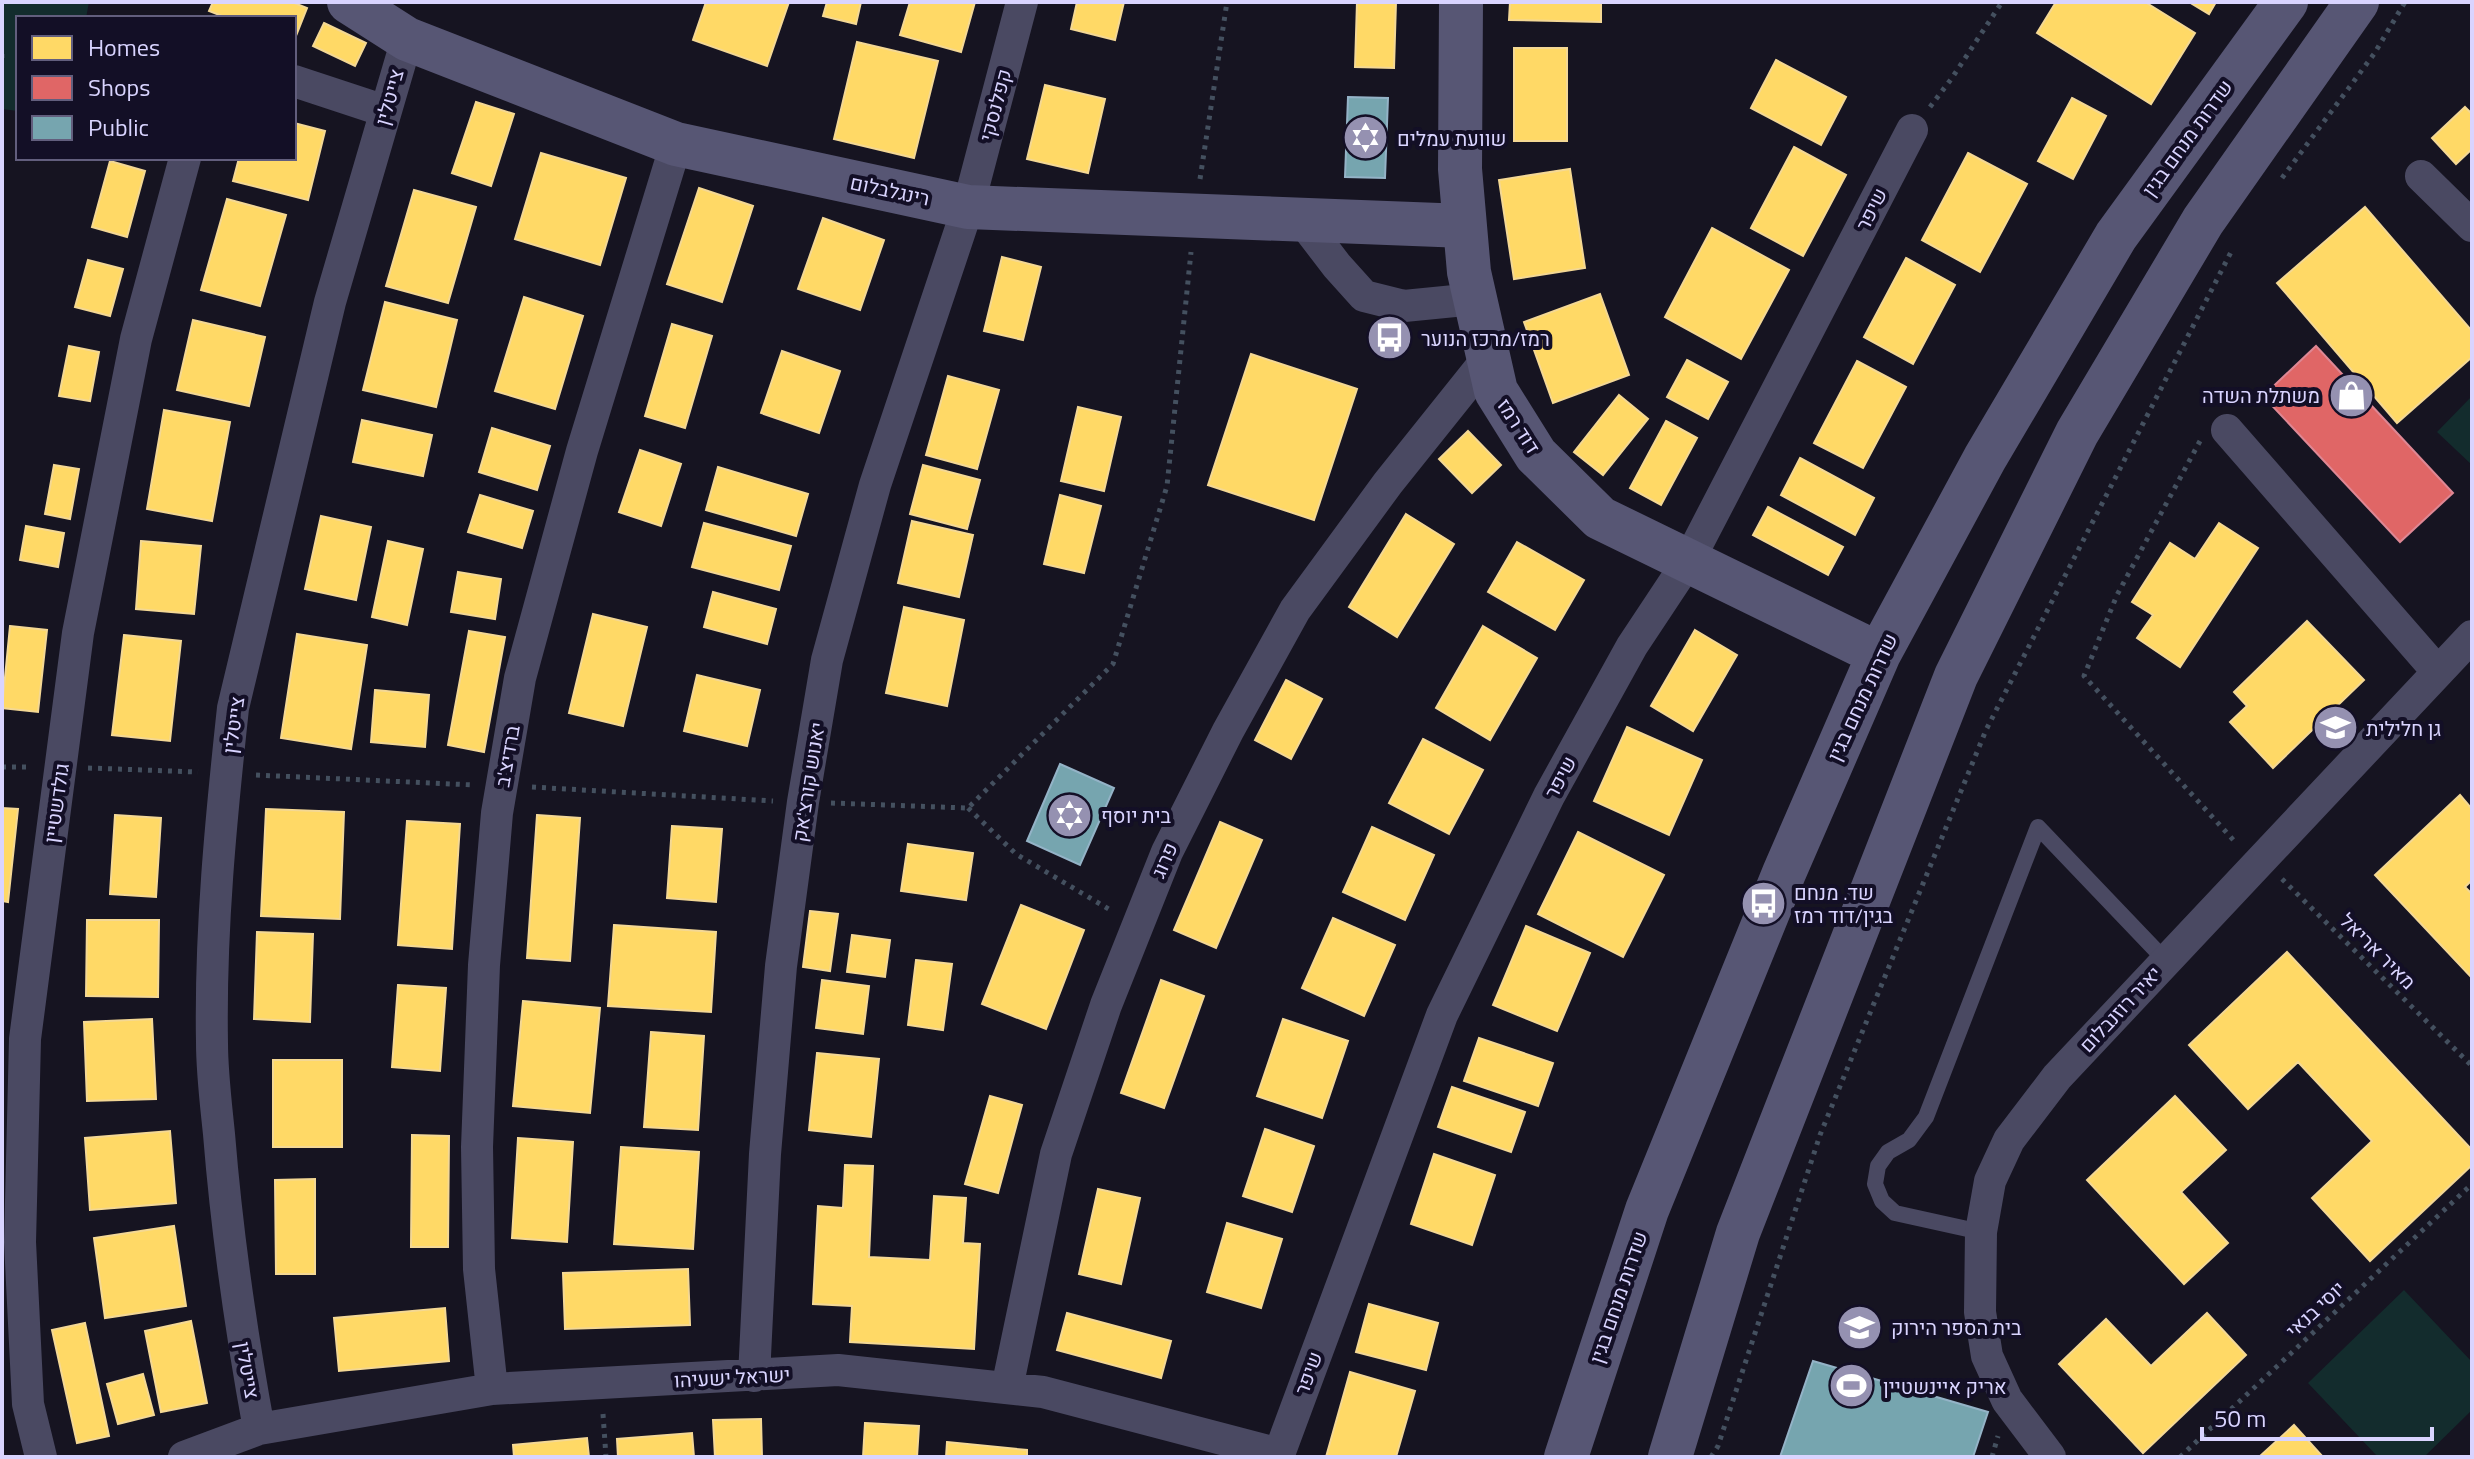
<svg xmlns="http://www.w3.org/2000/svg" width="2474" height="1459" viewBox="0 0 2474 1459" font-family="'Titillium Web',Heebo,sans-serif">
<rect width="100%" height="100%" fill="#161421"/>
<path fill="#132c2d" d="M2 2H89L86 18H18V111L2 109Z
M2472 396V465L2437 432Z
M2404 1290 2472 1362V1410L2424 1457H2378L2308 1383Z"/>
<path fill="#ffd966" stroke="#f4d894" stroke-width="2" d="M213 2H292L307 8 294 41V18H227L209 11Z
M706 2H789L767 66 693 40Z
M827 2H861L856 24 823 16Z
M910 2H975L961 52 900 35Z
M1077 2H1124L1115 40 1071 29Z
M1357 2H1396L1394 68 1355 67Z
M1510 2H1601V22L1509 20Z
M2056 2H2145L2195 33 2151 104 2037 33Z
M2189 2H2216L2209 14Z
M324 23 366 43 355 66 313 46Z
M857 42 938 61 914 158 834 139Z
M1514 48H1567V141H1514Z
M1776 60 1846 97 1821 145 1751 108Z
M1045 85 1105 99 1088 173 1027 159Z
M2072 98 2106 116 2073 179 2038 161Z
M476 102 514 114 491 186 452 173Z
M2465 107 2472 114V149L2456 164 2432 138Z
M294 123 325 131 308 200 233 181 239 158H294Z
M1794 147 1846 175 1803 256 1751 228Z
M541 153 626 178 600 265 515 239Z
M1968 153 2027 184 1980 272 1922 240Z
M110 161 145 171 127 237 92 227Z
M1570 169 1585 268 1514 279 1499 180Z
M699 188 753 206 722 302 667 284Z
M414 190 476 207 448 303 386 286Z
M227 199 286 215 260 306 201 290Z
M2365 207 2472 331V357L2397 423 2277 283Z
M823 218 884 240 860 310 798 289Z
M1712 228 1789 270 1741 359 1665 317Z
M1002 257 1041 267 1023 340 984 331Z
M1906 258 1955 285 1913 364 1864 337Z
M88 260 123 269 110 316 75 307Z
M1600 294 1629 375 1553 403 1524 322Z
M524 297 583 316 555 409 495 391Z
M385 302 457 320 436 407 363 390Z
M193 320 265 337 249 406 177 390Z
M672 324 712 336 685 428 645 416Z
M69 346 99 352 90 401 59 396Z
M782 351 840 371 819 433 761 413Z
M1251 354 1357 389 1314 520 1208 485Z
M1687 360 1728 382 1708 419 1667 397Z
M1857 361 1906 387 1863 468 1814 443Z
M948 376 999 390 977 469 926 455Z
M1619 395 1648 419 1603 475 1574 452Z
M1078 407 1121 417 1104 491 1061 481Z
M164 410 230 422 212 521 147 509Z
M362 420 432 435 423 476 353 462Z
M1666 421 1697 438 1661 505 1630 488Z
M492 428 550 446 537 490 479 472Z
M1468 431 1501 465 1472 493 1439 459Z
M640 450 681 464 661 526 619 512Z
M1800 458 1874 498 1855 535 1781 495Z
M54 465 79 469 70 519 45 514Z
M923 465 980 480 967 529 910 514Z
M718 467 808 494 796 536 706 510Z
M480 495 533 511 522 548 468 532Z
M1060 495 1101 506 1084 573 1044 564Z
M1768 507 1843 547 1828 575 1753 535Z
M1406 514 1454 544 1397 637 1349 607Z
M321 516 371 527 356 600 305 589Z
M912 521 973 535 959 597 898 583Z
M704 523 791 546 779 590 692 567Z
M2219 523 2258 548 2180 667 2137 638 2153 615 2132 602 2170 543 2195 559Z
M26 526 64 533 58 567 20 560Z
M141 541 201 546 194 614 136 609Z
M388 541 423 549 407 625 372 617Z
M1517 542 1584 580 1555 630 1488 592Z
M458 572 501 579 495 619 451 612Z
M713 592 776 609 767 644 704 627Z
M904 607 964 620 947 706 886 693Z
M593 614 647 627 623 726 569 713Z
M2307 621 2364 680 2273 768 2230 722 2247 706 2234 692Z
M10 626 47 630 38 712 2 708Z
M1483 626 1537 658 1490 740 1436 708Z
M1695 630 1737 655 1693 731 1651 706Z
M469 631 505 637 484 752 448 745Z
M297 634 367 645 351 749 281 738Z
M124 635 181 641 170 741 112 735Z
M697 675 760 690 747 746 684 731Z
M1286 680 1322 699 1291 759 1255 740Z
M375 690 429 695 425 747 371 742Z
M1627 727 1702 760 1669 835 1594 801Z
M1423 739 1483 770 1449 834 1389 803Z
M2460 795 2472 809V880L2465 887 2472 894V978L2375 875Z
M2 808 18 809 8 902 2 901Z
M266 809 344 812 340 919 261 916Z
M115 815 161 818 156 897 110 894Z
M537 815 580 818 570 961 527 958Z
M407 821 460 824 452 949 398 945Z
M1220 822 1262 840 1216 948 1174 930Z
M672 826 722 829 716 902 667 898Z
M1372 827 1434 855 1405 920 1343 892Z
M1578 832 1664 875 1623 957 1538 914Z
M908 844 973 853 966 900 901 891Z
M1021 905 1084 930 1046 1029 982 1004Z
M810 911 838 914 830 971 803 967Z
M1333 918 1395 945 1364 1016 1302 988Z
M87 920H159L158 997 86 996Z
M614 925 716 932 711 1012 608 1006Z
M1526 926 1590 953 1557 1031 1493 1005Z
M257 932 313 934 310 1022 254 1019Z
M852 935 890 940 885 977 847 972Z
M2287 952 2472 1150V1165L2370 1261 2312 1198 2372 1141 2298 1062 2248 1109 2189 1045Z
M916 960 952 964 943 1030 908 1025Z
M822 980 869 986 863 1034 816 1028Z
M1161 980 1204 996 1164 1108 1121 1093Z
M398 985 446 988 440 1071 392 1067Z
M523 1001 600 1008 590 1113 513 1106Z
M152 1019 156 1099 87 1101 84 1022Z
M1283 1019 1348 1041 1322 1118 1257 1096Z
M651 1032 704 1036 698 1130 644 1127Z
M1479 1038 1553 1063 1538 1106 1464 1081Z
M817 1053 879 1059 871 1137 809 1130Z
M273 1060H342V1147H273Z
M1452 1087 1525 1112 1511 1152 1438 1127Z
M990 1096 1022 1105 998 1193 965 1184Z
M2175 1096 2226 1150 2181 1192 2228 1243 2184 1284 2087 1180Z
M1265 1129 1314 1146 1292 1212 1243 1196Z
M170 1131 176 1203 90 1210 85 1138Z
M412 1135 449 1136 448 1247H411Z
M518 1138 573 1142 567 1242 512 1238Z
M621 1147 699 1152 693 1249 614 1244Z
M1434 1154 1495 1175 1472 1245 1411 1224Z
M845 1165 873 1166 869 1257 930 1260 934 1196 966 1198 963 1243 980 1244 974 1349 850 1342 852 1306 813 1304 818 1206 843 1208Z
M315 1179V1274H276L275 1180Z
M1098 1189 1140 1198 1121 1284 1079 1274Z
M1227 1223 1282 1239 1261 1308 1207 1292Z
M174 1226 186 1306 105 1318 94 1238Z
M688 1269 690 1325 565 1329 563 1273Z
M1369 1304 1438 1323 1426 1370 1356 1352Z
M445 1308 449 1361 339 1371 334 1318Z
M1067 1313 1171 1341 1161 1378 1057 1350Z
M2207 1313 2246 1355 2143 1453 2059 1364 2106 1319 2151 1366Z
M191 1321 207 1403 161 1412 145 1331Z
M85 1323 109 1436 77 1443 52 1330Z
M1350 1372 1415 1391 1396 1457H1326Z
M143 1374 154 1415 118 1424 107 1384Z
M761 1419 762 1457H715L713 1420Z
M865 1423 919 1426 917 1457H863Z
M2294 1425 2323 1457H2259Z
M692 1433 694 1457H618L617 1439Z
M587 1438 589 1457H514L513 1445Z
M947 1442 1027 1450V1457H946Z"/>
<path fill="#e06666" stroke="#de8794" stroke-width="2" d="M2316 346 2453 493 2400 542 2263 396Z"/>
<path fill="#76a5af" stroke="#94b3c7" stroke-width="2" d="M1348 97 1388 98 1385 178 1345 177Z
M1060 764 1114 788 1080 865 1027 841Z
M1813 1361 1988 1412 1973 1457H1780Z"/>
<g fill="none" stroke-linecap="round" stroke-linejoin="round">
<path stroke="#44505f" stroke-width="5" stroke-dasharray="4 6" stroke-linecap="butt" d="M2 54V61
M1930 107 1952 78 2002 2
M2282 178 2374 54 2405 2
M1200 179 1227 2
M2200 441 2117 595 2084 676 2237 844
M2 767H30
M88 768 198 772
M256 775 474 785
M532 787 773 801
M831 803 968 808 1113 664 1167 486 1191 252
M968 808 1016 854 1112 911
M2282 879 2472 1066
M603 1414 606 1457
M1711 1457 1718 1446 1820 1135 1986 730 2231 252
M1992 1457 1998 1436
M2180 1457 2472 1184"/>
<path stroke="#4a4962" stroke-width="16" d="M1981 1232 1895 1213 1882 1201 1875 1184 1878 1166 1888 1152 1909 1140 1926 1117 2038 827 2166 961"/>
<path stroke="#4a4962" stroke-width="32" d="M294 81 385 111
M2421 176 2472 226
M1301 219 1337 266 1364 296 1404 306 1475 299
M2227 430 2438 672
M754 1376 765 1154 781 966 803 802 827 660 875 485 968 207 1022 2
M1007 1388 1056 1154 1106 1005 1167 852 1228 731 1295 610 1388 483 1488 358
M492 1389 479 1269 477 1147 484 965 497 813 520 678 582 451 676 144
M259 1429C241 1331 227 1233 219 1134 216 1104 212 1073 212 1043 210 931 221 819 233 708L330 302 407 39
M41 1457 28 1404 20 1242 25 1039 78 633 136 339 185 158
M184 1457 259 1429 492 1389 838 1370 1043 1392 1279 1454
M1278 1457 1442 1015 1549 796 1632 646 1689 560 1912 130
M2050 1457 2007 1400 1987 1356 1980 1312 1981 1232 1990 1181 2009 1140 2057 1077 2472 636"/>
<path stroke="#575674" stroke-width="44" d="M349 2 407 39 676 144 968 207 1465 226
M1461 2 1460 169 1469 272 1496 391 1536 455 1600 518 1879 654
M1566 1457 1647 1210 1784 873 1879 654 1985 458 2116 236 2286 2
M1670 1457 1738 1233 1956 676 2077 433 2203 221 2357 2"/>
</g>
<defs>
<symbol id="synagogue-disc" viewBox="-11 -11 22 22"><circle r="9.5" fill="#9591b1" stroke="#130f26"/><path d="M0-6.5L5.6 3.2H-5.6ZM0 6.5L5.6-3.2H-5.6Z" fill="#fff"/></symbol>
<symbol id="bus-disc" viewBox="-11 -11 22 22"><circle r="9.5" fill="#9591b1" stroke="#130f26"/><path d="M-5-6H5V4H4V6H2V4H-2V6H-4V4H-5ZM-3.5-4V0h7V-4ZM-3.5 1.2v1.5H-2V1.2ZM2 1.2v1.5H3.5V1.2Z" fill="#fff"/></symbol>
<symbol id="shop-disc" viewBox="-11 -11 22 22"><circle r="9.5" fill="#9591b1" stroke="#130f26"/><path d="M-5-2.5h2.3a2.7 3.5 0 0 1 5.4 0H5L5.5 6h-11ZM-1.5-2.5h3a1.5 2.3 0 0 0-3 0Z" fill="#fff"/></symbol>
<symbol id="school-disc" viewBox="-11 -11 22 22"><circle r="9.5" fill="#9591b1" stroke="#130f26"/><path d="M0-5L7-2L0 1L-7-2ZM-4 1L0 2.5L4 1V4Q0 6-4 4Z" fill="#fff"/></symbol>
<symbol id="stadium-disc" viewBox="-11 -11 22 22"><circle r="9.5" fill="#9591b1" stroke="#130f26"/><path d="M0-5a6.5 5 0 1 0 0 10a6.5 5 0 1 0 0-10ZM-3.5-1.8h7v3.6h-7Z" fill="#fff"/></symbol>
</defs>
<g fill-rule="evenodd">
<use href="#synagogue-disc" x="1340" y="112" width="51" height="51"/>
<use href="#bus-disc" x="1364" y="312" width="51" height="51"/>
<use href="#shop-disc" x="2326" y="370" width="51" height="51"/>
<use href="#school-disc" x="2310" y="702" width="51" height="51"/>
<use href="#synagogue-disc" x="1044" y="790" width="51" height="51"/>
<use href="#bus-disc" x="1738" y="878" width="51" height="51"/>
<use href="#school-disc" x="1834" y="1302" width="51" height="51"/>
<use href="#stadium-disc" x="1826" y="1360" width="51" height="51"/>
</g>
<g text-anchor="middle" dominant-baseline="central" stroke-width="8" stroke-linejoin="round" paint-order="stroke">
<g font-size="20" fill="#d9d4ff" stroke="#130f26">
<text transform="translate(389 97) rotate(-74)">צייטלין</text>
<text transform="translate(995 105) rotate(-75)">קפלנסקי</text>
<text transform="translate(2187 138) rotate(-54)">שדרות מנחם בגין</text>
<text transform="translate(890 190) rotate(12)">רינגלבלום</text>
<text transform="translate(1871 209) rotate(-63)">שיפר</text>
<text transform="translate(1519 426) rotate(57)">דוד רמז</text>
<text transform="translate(1862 697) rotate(-65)">שדרות מנחם בגין</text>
<text transform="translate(233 725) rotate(-82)">צייטלין</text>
<text transform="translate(507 756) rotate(-80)">ברדיצ'ב</text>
<text transform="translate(1560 777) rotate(-62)">שיפר</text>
<text transform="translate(808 782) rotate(-81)">יאנוש קורצ'אק</text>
<text transform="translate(56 803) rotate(-82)">גולדשטיין</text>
<text transform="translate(1164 860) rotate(-66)">פרוג</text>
<text transform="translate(2378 951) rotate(45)">מאיר אריאל</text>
<text transform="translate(2120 1009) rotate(-47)">יאיר רוזנבלום</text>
<text transform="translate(1618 1297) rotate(-71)">שדרות מנחם בגין</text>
<text transform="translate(2315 1309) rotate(-43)">יוסי בנאי</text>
<text transform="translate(248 1370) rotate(80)">צייטלין</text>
<text transform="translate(1308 1373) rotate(-70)">שיפר</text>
<text transform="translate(732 1377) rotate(-3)">ישראל ישעיהו</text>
</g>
<g font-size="20" fill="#d9d4ff" stroke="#130f26" text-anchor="start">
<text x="1397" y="138">שוועת עמלים</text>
<text x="1421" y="338">רמז/מרכז הנוער</text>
<text x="2320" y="395" text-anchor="end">משתלת השדה</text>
<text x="2366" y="728">גן חלילית</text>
<text x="1101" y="815">בית יוסף</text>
<text x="1794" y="892">שד. מנחם<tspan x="1794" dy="23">בגין/דוד רמז</tspan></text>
<text x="1891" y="1327">בית הספר הירוק</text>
<text x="1883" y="1386">אריק איינשטיין</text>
</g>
</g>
<rect width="2474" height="1459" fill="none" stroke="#d9d4ff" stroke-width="8"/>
<rect x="16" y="16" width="280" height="144" fill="#130f26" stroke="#625e7d" stroke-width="2"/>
<rect x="32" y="36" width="40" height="24" fill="#ffd966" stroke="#625e7d" stroke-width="2"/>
<text x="88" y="56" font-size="24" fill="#d9d4ff">Homes</text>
<rect x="32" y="76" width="40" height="24" fill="#e06666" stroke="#625e7d" stroke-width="2"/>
<text x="88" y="96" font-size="24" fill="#d9d4ff">Shops</text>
<rect x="32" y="116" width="40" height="24" fill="#76a5af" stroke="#625e7d" stroke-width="2"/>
<text x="88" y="136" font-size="24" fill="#d9d4ff">Public</text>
<path d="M2202 1427v12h230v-12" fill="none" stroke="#d9d4ff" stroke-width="4"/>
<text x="2214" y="1427" font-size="24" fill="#d9d4ff" stroke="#130f26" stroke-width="6" paint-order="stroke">50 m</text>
</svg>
